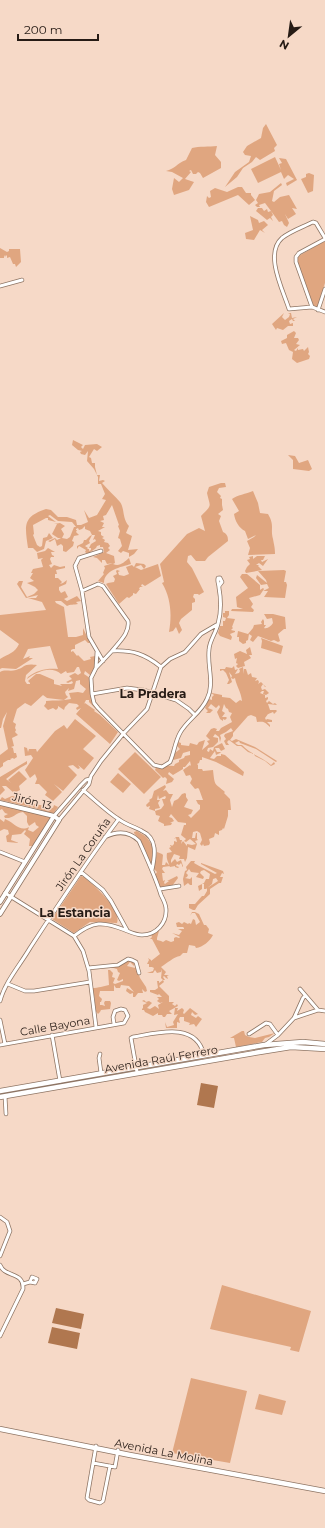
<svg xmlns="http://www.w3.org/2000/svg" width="325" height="1528" viewBox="0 0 325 1528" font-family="Montserrat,sans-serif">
<rect width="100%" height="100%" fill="#f6d9c7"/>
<path fill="#e0a680" d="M266 124 277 145 274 148 275 151 260 160 256 157 252 162 243 168 237 177 225 187 235 172 249 162 251 156 245 155 243 152 247 146 261 138 263 128Z
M217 146 215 155 221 162V168L203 178 200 173 198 172 196 174H193L191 170 189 171 191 172 185 179 194 182 189 190 174 195 172 189 174 178 179 182 183 178 172 172 166 171C175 169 177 163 186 160L192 148C199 146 209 147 217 146Z
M275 157 281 170 279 164 282 163 279 158 286 159 297 180 287 186 286 183 294 179 288 175 284 179 281 172 258 183 251 169Z
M309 173 314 175 313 191 308 193 301 179 306 177V174Z
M281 183 282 185 274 191 272 201 274 202 280 197 289 195 297 209 292 208 296 214 288 219 285 214 289 223 287 227 284 225 282 221 279 222 271 211 273 215 271 217 273 221 270 218 267 220 256 211 258 208H262L264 211 267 209 268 212 271 211 265 203 259 205 260 207H257L255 205 258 203 256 200 259 194 270 192Z
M238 187H242L246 193H251V195L255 200 249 205 238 195 209 207 206 202 207 196 209 198 211 197 210 191 215 188 227 192Z
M250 216 258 220 259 223 264 221 268 225 262 230 265 233 260 230 254 240 246 239 245 233 253 230Z
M323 242H325V283L317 307H314L297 260V257Z
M0 248 7 252 9 251V249H20L21 262 16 267 15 264H13L10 257 7 258V256L6 255 5 257 4 255V258H0Z
M284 313 282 317 285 320 289 317 290 314 288 313H291L292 318 297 317 293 319 295 321H293L292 319 289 321 290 324 293 323V326H288L283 330 277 328 276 330 272 324Z
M294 331 296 333 294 338H298L299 340 296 344 300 345 294 350 296 351 298 348V350L303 349 304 351 308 347 309 352 308 354 310 356 309 359 297 363 292 359 293 352 289 350 286 343 282 344 281 341 287 338V335Z
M73 440 83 445 81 447 83 449 85 445 97 444 102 447 97 451 94 449 89 457 91 458 92 463H95V467L97 475H100L99 481 103 480 105 481 102 483C108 490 115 496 120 502 125 509 122 519 129 526L126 533 132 536 128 550 138 549 134 554 129 557V553L123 551 121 553 118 551 122 546 120 539 118 538 120 531 118 526 119 525 112 505 106 515 103 516 104 520 100 521 104 523 102 527H105L98 531 101 532V535L104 537 102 538 105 540 104 542 108 543 110 546 108 548 110 550 106 553 114 556 115 563 113 564C120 567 124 562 129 558L131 564C121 567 104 570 104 583L98 581 104 574 103 573 105 568 104 566 113 563 107 564 105 560H102V563L97 558 93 557 104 552 103 547H100V545L97 546 96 548 88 554 85 552 86 550 79 546 77 549V546L83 543 84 540H86L90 536 92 535 89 541 90 543 85 546 88 548 87 549H89V551L91 550V548H89L91 544 96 541 95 539 93 540 95 535H92L90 531 85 529V526L82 529 79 530 78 528 76 529V530H77L76 532 79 535 74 536 72 541 74 542 73 546 66 552 63 551V546L61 544 57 546 55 539 50 542 48 541 55 538 57 540 61 538H58L52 534 57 524H54L60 523 65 526 61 529 64 534 62 538 67 539 70 537 74 527H76L72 522 58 521 50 515 48 516 56 522 48 520V518H46L33 525 34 534 33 535 37 545 40 547 42 546 43 538 47 537 49 533 53 538 46 541 44 549 37 552 33 548H28C25 526 22 517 46 509L51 510 58 517H67L76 520 77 525H81L88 522 84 510 89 518 97 515 106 500 102 499 105 494 101 484H98V477L94 469 87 461 88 451 85 455 81 454 80 452 82 451 78 450 72 445Z
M288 455 295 456 299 463 308 460 312 469 309 471 293 469V460Z
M221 483H225L226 487 219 488 217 492 221 496 220 498 222 499V505L223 510 218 514 221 516 219 521 223 532C227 534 228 536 228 541L208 557 205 561H196L191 555 188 556 187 562 192 568 204 592 199 595 198 594H194L193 597 195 599V602L192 603V610L181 619 179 623 182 630 179 634 176 627 173 631 169 632C172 615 171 598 162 583L164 582 160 564 187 534 199 528 205 531 201 516C213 504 210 507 207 493L209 487Z
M253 491 258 503 260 513 268 514C275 526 270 528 273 539 274 545 275 547 275 554L248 555 250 548 247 541 254 537 256 535 248 539 245 531C239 528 235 521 234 514L239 511 232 499C237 495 246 494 253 491Z
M48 548 55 552H51L52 555 54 556V557H51L50 559 52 564 49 565 51 568 54 565 60 567 65 566V568L56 570 57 574H55V578H58L62 582 60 584 63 583 67 580 66 584 59 587V590L61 593 65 591 68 597 64 599 67 601 77 596 81 601 76 602 78 604C74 605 70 604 67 606L61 601H55L56 603 64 607 68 637H76L83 635V628L90 643H88L85 640 75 645V649H73L71 650V652L73 651 77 656 78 655 84 661 91 659 90 657 95 656 97 657C96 664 96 670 90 675L85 671 84 674 90 678C93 708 100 712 119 732L89 702V700H86L84 704 85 703 95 710 94 711 100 715 118 732 110 744 76 714 81 708 77 710 76 708 79 706 77 704 69 703 65 707 64 710 58 706V708L56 710 53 708 48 710 44 706 46 703V701C55 700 62 701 71 699L69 693 78 692 83 693 86 689 80 684V680L76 681 74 689 68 691 69 688 65 692 66 695 68 697 64 700 47 698 43 695 31 706 25 703 17 709 13 722 16 724 15 728 16 730 15 732 18 735 12 738 14 746 11 747 13 748 14 753H16L17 757 14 759 13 758 10 759 11 760H8L3 763V766L0 768V755L8 749 3 726 7 712 3 719 1 728H0V672C5 669 10 672 16 670 26 667 23 663 37 665L26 675 25 681 27 684H30V683L28 681 36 674H40L54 680V684L62 686 60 684H71L73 683 72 681 68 683 66 682 72 679 69 676 75 673 78 675 81 673 79 667H77L74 672 67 673 66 671 61 674C51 665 36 672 27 679L28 677C37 670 47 668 58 669L50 646 28 649 23 659 30 656 29 658H33L16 669 2 668 0 669V659C8 654 15 653 19 644L0 630V615L46 610 42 602 28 598H36L38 595 26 598 17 584 19 581H23L21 587 27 597 34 594 38 590 35 587 27 583 34 581 30 578 33 573H31L33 569 43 567 41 560 43 558 38 559 37 553 45 551Z
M253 556V559L257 556H265L263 560H261L262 562 268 559 263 566 259 563 256 565H259L258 566 262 570 246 573 245 571 247 567 250 564 247 560 250 559 249 557Z
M136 563 144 564 146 566 144 569 141 565 135 567 141 570 158 564 161 576 145 586 142 584 141 586 143 587H140L139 589H140L136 594 133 593V595L129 598 127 597 119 604 106 584 108 583 114 582 115 579 113 576 117 574 116 571 117 570 120 571 118 572 119 575 124 576 129 574 126 567 132 565 134 567Z
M284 570 286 571 284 582H286L287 585 285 598 264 597 268 591H263L269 588 267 584 261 585 256 578 257 575 267 583 266 580 258 571Z
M242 574H247L260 585V590L263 588 264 589 260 595 249 598 253 604 251 607 254 610 253 612 231 611 232 609H243L237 607 236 597 248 588 240 577Z
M225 611H229V615L227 618 235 619 232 627 233 628 231 630 235 631V632L230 634 232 637 231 640 220 636 218 633 220 626H223V621H225L226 618 223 617V613H225Z
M264 614H273L285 617 286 629H284L278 634 280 641 278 642 274 640 271 641 258 636 253 642 250 640 252 636 249 634 248 640 246 641V643L243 644 239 641V637H237L238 631 248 634 253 628 254 625 262 624 261 622 263 619 264 621V625H266L264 628C268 629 271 626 273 623L272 618 267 619Z
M261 638 283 646 281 654 261 648 262 641Z
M250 647 252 655H249L251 658 244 662 245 666 238 668 236 666 238 664 236 663 237 658 235 659 234 654 240 651 247 654 246 650Z
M234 666 235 670 238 669 235 674 239 673 240 671 239 669 243 667 244 674V669H246L248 675 251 673 252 677 257 678 255 681 258 680 259 682 258 684 261 682 266 687H265L263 684 261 687 262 690 265 689 269 693 266 695 263 694 264 691H262L260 693 265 695V698L268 697V699L266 701 267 703 269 701 273 704 275 703 277 705 268 704 270 710H276L277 711 274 714 273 712C266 715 269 713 265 718L266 720 267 719 272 720V722H267L270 725V727C265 722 264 721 257 722L256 717 251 715 248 716 233 733V736L230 740 232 741 236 739 255 747 277 761 276 762 256 749 240 743 239 741 235 743 238 745H242C250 754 262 757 271 765L274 762 275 764 271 766 265 761 255 756 254 754 248 752 241 746H237L229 740 227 742 229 745H226L224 741 226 739 224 736 225 734 233 731 231 728 226 732 220 735 221 738 220 742 219 737 215 734 213 737 218 738V742L213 747 208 748 207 751 209 752 210 749 213 751 214 747 222 743 225 749 221 751 219 748H215L217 752H221L220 753 216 755 215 751 210 758 214 759 217 756H221V754L225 755 244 772 243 776 216 762 202 757V760H200L199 763 197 764 198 765V769H202L203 771 213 770C215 787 214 782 225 792L224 793 230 799 231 810H228V816L224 829 223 828 222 830 219 831V835L215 833 214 837 209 839 210 843 209 845 204 846 203 844 202 846 200 844 202 840 200 833 197 831 193 832 192 838H195L196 833H197V839L198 840 195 841 197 844 195 850 188 847 187 858 185 862 184 859H179L180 856 174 854 171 860V863L175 859 177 862 181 860 183 866 182 867V865L181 863 179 865 177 864 176 866 179 867 178 868 175 867V866L170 867C168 861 166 859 167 853L172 852 169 848 171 847 170 845H171L172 846 174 844V841L177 842 176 838 174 839 176 837H179L180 840H182L181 844 183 841 187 846V844L192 845 196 844 190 839 186 842 184 841 186 839 181 835 184 825H186V823L178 822 171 814 169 817 172 818 174 821 170 823H172L171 825 164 826V824L158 821 160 816 156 815 155 811 161 809 164 805 162 799H165L166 797 165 796 159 799 158 795H155H158L157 800H160L158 803 160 808 155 809V811L149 809 150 806 147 807 146 805 150 801 149 800 152 798 154 791 165 785 166 787 163 791 166 790 169 794H173L170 800 172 807 174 801 178 799 182 794 185 793 186 794V797L188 800 184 807 193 810 191 814 188 815 191 818 200 809V805L198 804 196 800H203L199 789 198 788 195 789 190 783 192 779 190 775 186 776 183 770 190 765 191 766 190 761 185 767H183V769L173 775 169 772 168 774 174 779 172 782 166 784 167 779 165 777 163 778 155 770 157 765 174 766 175 764 179 762V760L184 758 185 756 190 755V751L183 753 181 758 173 760 175 753 180 749 177 746 178 742 181 743V745L189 746 190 743 197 745 199 742 205 740 202 750 209 744 207 741 210 740 206 736 211 729 214 728 217 729 216 731H219L221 728 232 722 230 717 232 713 229 712 228 709 226 708 224 704 222 711 225 713 222 717H226L227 718 225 720 223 719V721L220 719 217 712 220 707 219 705 216 708 211 704 208 708 213 710 210 713H206L208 711 205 708 209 699 212 700V697L214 695 211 693H212L222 695V697L230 698 236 703 240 700 242 701C241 692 236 685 235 678L233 679 231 678 232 676 229 672 232 682 229 684H227L229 680 226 673 223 670 220 671V669H225L226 667 232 668Z
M75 719 96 736 83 749 94 758 84 770 78 765 80 768 78 769 73 765 68 766 77 775 63 791 54 784 62 792 53 801 45 795 47 792 39 784H35L37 779 35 774 30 778 25 770 33 758 31 755 25 756 24 747 27 748 28 752 29 749H36L37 752 55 731 64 725 67 729Z
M135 752 161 777 144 794 118 769Z
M27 761V764L20 768 6 779 11 783 8 780 19 771 27 779 19 786 20 790 14 793 6 786H2L5 790 0 795V777Z
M118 773 131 784 123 793 110 782Z
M12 796 23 798 22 801C33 804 42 805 53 808L54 805 58 807 53 814 35 808 0 800 2 797 5 799Z
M0 804 52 817 33 846H29L30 839 24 834 26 831 25 830 21 834 12 835 11 840 19 843 7 842 6 836 9 834 8 830 4 829 0 831V819L4 822 5 819 7 820C14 823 20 832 29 827L28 830 33 832 39 827 36 825 35 822 29 826 27 822V816L23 812C15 813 13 819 5 818L4 816 8 814 5 813 2 809 0 810Z
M137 831C139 833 143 834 145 836 153 842 156 858 151 866L141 842 134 833V832Z
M157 852 162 854 163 855 162 865H165L166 862 170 866 163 867 162 869 165 873H162L163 881 165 880 164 883 165 884 169 881H167L177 876 178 878 172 886 159 887 155 875 157 872 154 869Z
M191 861H195L194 863C200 867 208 870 215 874L217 873 201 864V863L223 871 224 874 222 873 220 877H223L221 883H219L210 889V894L198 905 195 910H193L189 908V904H195L202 896H204L207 891V888L218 881 216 878 213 879 212 884 206 889H204V884H202V889L199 891 198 886 204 883 206 879H209L210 874 204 870 201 871 200 873 204 877 203 879 196 877 199 873 191 872 189 869 186 873 188 875 187 877 185 878 190 879 192 877V885H190L188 883 184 886 183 879 185 871 187 870 186 867Z
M81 876 84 877C94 885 122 910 117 923L90 922 74 933 52 919Z
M192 912H195L199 914 204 925H206L209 929 208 933 213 935C210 941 203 947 196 948L195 946 189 945 187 953H183L180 956C174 957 167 963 161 967L166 972 164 975H169L167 976 168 979 166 978 164 976 163 977 165 980H163L164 982 159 986 169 996V1002H174L172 1004 175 1006 177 1004 178 1006 169 1011 172 1014H167L165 1017H163L162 1015H158V1013L153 1016 145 1012 144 1010H142V1009L143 1008V1005L147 1003 142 1001 144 1000 146 1002 149 1001 152 1003 147 1008 150 1009 155 1006 159 1009 158 1005 163 1002 160 1003 157 1001 159 999 157 997H162L159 994 158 995 150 992V990H155L158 988 157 981H159V983L163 980 161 978 162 969 161 972 157 973 155 970 153 973H147L153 971 154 968 152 967H149V964H147L149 960 148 958 151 960V961L160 954 152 939H150L152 937 151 934 159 931 157 938V940L161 941 163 942 166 940 171 942 174 941V938L176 937 179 938 180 937 172 933 179 935 182 931 178 929H184V928L183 927H177L176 923 179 922 182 924 184 922 188 924 189 923 191 924 193 919 195 920 196 925 200 922 195 913H192L190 916Z
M128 960 135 963 134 966 130 962 127 966 135 968 136 966 140 978 146 987 147 991 145 992 142 989 143 993H138L135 997H133V993L130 994 126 991 127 988 134 992 129 986 121 985 120 988H116L114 985V991H100L99 996 102 999 101 1002H100V1005H102L105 1006 104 1003 105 1001H110L111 1003 110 1009 101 1010 100 1012 98 1014 95 1010C96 1004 94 992 92 988 99 988 103 986 109 985L108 970H110L113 973 112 977 115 978 113 983 115 984 123 981V979L119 981 117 980 120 973 118 972 117 969 110 967 105 968V966L118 965Z
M175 1008H178L177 1011 182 1008 184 1010 183 1013 184 1014 190 1008 198 1014 195 1015 192 1012 191 1015 196 1018 198 1016 202 1019 196 1027 194 1024 189 1025 190 1023 184 1021V1017H180L179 1019 180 1023 177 1022V1028H166L165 1022 167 1027 174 1025 173 1022 178 1014 174 1015Z
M242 1031H244L245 1035 249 1037 255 1038 275 1033 269 1037 265 1038 262 1042 236 1047 234 1038H230Z
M222 1285 311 1311 299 1352 290 1350 291 1347 210 1329Z
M191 1378 247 1391 230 1463 172 1453Z
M259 1394 286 1401 282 1415 255 1409Z"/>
<path fill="#b0774f" d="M201 1083 218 1086 214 1108 197 1105Z
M56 1308 84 1314 81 1329 52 1323Z
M52 1327 80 1333 77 1349 48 1343Z"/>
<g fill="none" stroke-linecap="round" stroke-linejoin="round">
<defs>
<path id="minor" d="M325 238 316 223 313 222C303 227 291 231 282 238 264 254 283 290 289 309L312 307 325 312
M0 286 22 280
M312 307 296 262V257L299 253 325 239
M318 310 325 289
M101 551 79 558 75 566 82 591 89 637 103 661
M219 586 222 582 220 578
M82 591 98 584 103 586 128 621C130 633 119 642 112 651
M161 667C145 654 133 650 112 651L96 668 91 678 92 694 94 703 98 708 154 765 162 767 170 762C174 753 175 742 180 733 187 720 201 713 207 699 215 683 207 667 209 650 209 641 216 633 218 624
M96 668 97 652
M92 694 127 688 143 690 176 700 189 709 195 715
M83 790C95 800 107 812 120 820 127 825 135 827 142 831 158 838 155 856 152 870
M54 816 81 785 86 780 90 779
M59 820 89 784 91 776 101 761 123 734 147 709 161 667 170 659 185 652 201 634 218 624C221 613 221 599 219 588 219 584 217 582 218 578H220
M0 852 25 862
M81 872 103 890 111 901 127 930
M160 889 179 886
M5 893 74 936 83 951 89 971 96 1027
M74 936C93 921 103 921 125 930 130 932 136 935 142 935 156 935 167 923 166 909 166 904 163 899 161 895 155 876 147 859 139 841 129 831 117 831 105 837
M88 968 118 965 128 959 132 960 136 962 139 973
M8 984 25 991H34L90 982
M300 989 318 1010
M0 1001C5 982 20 965 30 948 58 905 87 861 118 820
M294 1018 303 998 305 996
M0 1020 5 1044
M249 1034 266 1023 270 1024 278 1035
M52 1035 60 1081
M266 1044 278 1035 294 1018 318 1010 325 1011
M0 1045 124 1023 128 1016 125 1010 121 1009 115 1011 113 1017 114 1024
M100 1054 99 1058 101 1073
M137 1072 131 1038 133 1037C157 1033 196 1021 204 1055
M5 1096 6 1114
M0 1217 7 1222 10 1231 0 1256
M0 1265C5 1278 24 1271 23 1289L0 1336
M23 1284 30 1282 35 1283 37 1279 32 1277 30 1282
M96 1446 87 1498 89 1500 100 1503 103 1501 110 1466
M93 1463 115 1467 118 1450"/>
<path id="tertiary" d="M0 803 54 816 59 820 0 914
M0 902 54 816"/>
<path id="secondary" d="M0 1091 264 1045 303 1042 325 1044
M0 1097 260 1052 291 1047 325 1049
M0 1429 130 1455 325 1491"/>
</defs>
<use href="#minor" stroke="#8e7564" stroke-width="4.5"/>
<use href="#tertiary" stroke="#8e7564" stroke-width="5.5"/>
<use href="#secondary" stroke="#8e7564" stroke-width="6"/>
<use href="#minor" stroke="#fff" stroke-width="3"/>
<use href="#tertiary" stroke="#fff" stroke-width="4"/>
<use href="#secondary" stroke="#fff" stroke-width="4.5"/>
</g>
<g text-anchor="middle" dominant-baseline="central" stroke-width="3" stroke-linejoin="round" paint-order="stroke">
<g font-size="11" fill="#261b15" stroke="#f6d9c7">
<text transform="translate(32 801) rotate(14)">Jirón 13</text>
<text transform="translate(83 854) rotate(-55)">Jirón La Coruña</text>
<text transform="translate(55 1026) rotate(-10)">Calle Bayona</text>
<text transform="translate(161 1059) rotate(-10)">Avenida Raúl Ferrero</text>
<text transform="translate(164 1452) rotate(11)">Avenida La Molina</text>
</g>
<g font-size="12" font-weight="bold" fill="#261b15" stroke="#f6d9c7">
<text x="153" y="693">La Pradera</text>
<text x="75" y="912">La Estancia</text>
</g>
</g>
<g transform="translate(289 36) rotate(209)" stroke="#f6d9c7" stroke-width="3" paint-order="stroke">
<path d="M0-3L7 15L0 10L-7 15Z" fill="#261b15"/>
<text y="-6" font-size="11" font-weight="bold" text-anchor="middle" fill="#261b15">N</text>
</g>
<path d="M18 34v6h80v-6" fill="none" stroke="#261b15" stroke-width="2"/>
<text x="24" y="34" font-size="12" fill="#261b15" stroke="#f6d9c7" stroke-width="3" paint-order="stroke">200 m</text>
</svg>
